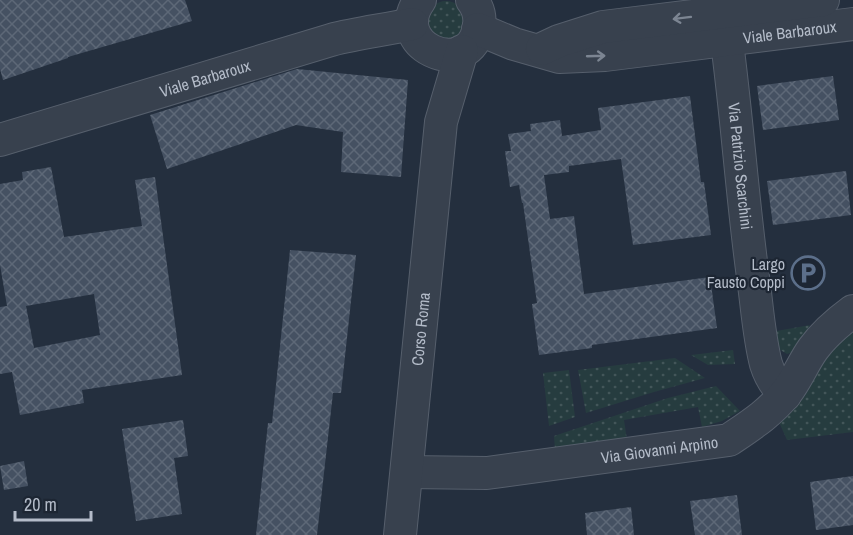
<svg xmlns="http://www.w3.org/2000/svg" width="853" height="535" viewBox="0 0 853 535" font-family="'Archivo Narrow',sans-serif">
<defs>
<pattern id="grass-dots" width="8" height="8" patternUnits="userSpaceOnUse" patternTransform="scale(1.5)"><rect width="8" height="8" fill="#263c3f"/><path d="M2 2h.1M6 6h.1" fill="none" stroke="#435659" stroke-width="1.8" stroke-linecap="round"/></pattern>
<pattern id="building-cross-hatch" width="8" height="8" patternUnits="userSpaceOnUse" patternTransform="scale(1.5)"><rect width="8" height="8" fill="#455162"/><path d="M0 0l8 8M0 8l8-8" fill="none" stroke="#5d6877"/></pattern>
</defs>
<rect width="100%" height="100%" fill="#242f3e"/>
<path fill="url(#grass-dots)" d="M427 20a19 19 0 1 1 38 0a19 19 0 1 1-38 0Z
M810 325 794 352 787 354 774 346 771 332Z
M853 328V432L787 440 778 420 825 355Z
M733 350 735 364 708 365 691 355Z
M675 358 705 378 654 392 586 413 578 370Z
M569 370 575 417 549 426 543 373Z
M716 386 740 411 722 421 702 427 698 407 624 420 627 440 555 450 554 436 668 398Z"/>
<path fill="url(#building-cross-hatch)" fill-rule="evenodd" d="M0 0H185L192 21 68 57V58L3 80 0 69Z
M297 69 408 80 401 177 341 172 343 132 296 125 167 169 150 115Z
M833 76 839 120 763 130 757 86Z
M690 96 701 182H704L711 235 633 245 621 159 569 166V172L544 175 550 219 574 216 584 294 710 277 717 328 592 345V348L539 355 532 304 537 303 523 203H522L519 185 510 187 505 151H511L508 134 531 131 530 124 560 120 562 136 601 130 598 108Z
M51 167 64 237 142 226 135 180 155 177 182 375 82 390 84 403 20 415 12 372 0 374V307L7 306 0 265V184L23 180 22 172ZM94 294 100 335 34 348 26 306Z
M846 171 851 215 773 225 767 181Z
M290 250 356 255 341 393H333L317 535H256L268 423H272Z
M183 420 188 456 174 458 182 514 136 521 122 429Z
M24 461 28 486 4 490 0 466Z
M853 476V525L816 530 810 482Z
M737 495 742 535H695L690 501Z
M631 507 634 535H587L585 513Z"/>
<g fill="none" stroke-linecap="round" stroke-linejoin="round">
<defs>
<g id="minor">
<path d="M420 0C387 45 465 80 478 31 481 20 479 9 472 0"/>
<path id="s1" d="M723 13C736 100 741 189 753 277 757 305 759 338 766 364 770 377 775 385 785 395"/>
<path id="s2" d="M478 29 514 44 559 57 605 55 853 24"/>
<path d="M542 49 559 41 603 27 823 0"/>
<path id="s3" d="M0 140 331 40C358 33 385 30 412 24"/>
<path id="s4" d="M407 472 487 473 729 440C751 425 770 413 786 393 797 379 803 363 813 349 824 334 838 322 853 311"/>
<path id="s5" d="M400 535 441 122 462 51"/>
</g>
</defs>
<use href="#minor" stroke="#565f6c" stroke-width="34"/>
<use href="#minor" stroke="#38414e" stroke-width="32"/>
</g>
<defs><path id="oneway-shaft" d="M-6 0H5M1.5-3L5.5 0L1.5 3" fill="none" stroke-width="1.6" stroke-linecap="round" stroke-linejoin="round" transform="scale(1.5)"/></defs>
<g stroke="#7c8592">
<use href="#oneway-shaft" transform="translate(682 18) rotate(173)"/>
<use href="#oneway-shaft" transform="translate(596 56) rotate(-2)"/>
</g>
<defs>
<symbol id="parking-ring" viewBox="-11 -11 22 22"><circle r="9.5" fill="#1d2633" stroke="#5c6f8a" stroke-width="1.5"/><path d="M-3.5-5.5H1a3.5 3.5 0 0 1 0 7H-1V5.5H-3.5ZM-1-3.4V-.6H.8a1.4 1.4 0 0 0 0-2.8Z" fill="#5c6f8a"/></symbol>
</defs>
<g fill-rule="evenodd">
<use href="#parking-ring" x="789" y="254" width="38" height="38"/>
</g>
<g text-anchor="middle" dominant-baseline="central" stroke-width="4.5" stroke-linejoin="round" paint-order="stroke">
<g font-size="16" fill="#b4bcc9" stroke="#1d2633">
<text stroke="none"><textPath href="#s2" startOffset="318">Viale Barbaroux</textPath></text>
<text stroke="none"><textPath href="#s3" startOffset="214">Viale Barbaroux</textPath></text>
<text stroke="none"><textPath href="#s1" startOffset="154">Via Patrizio Scarchini</textPath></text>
<text stroke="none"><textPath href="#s5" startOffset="207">Corso Roma</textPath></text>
<text stroke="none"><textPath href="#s4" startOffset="254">Via Giovanni Arpino</textPath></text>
</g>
<g font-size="16" fill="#b4bcc9" stroke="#1d2633" text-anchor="end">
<text x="785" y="264">Largo<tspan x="785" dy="18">Fausto Coppi</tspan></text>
</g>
</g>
<path d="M15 511v9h76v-9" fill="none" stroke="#b4bcc9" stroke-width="3"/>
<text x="24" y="511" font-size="18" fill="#b4bcc9" stroke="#1d2633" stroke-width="4.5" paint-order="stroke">20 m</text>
</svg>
